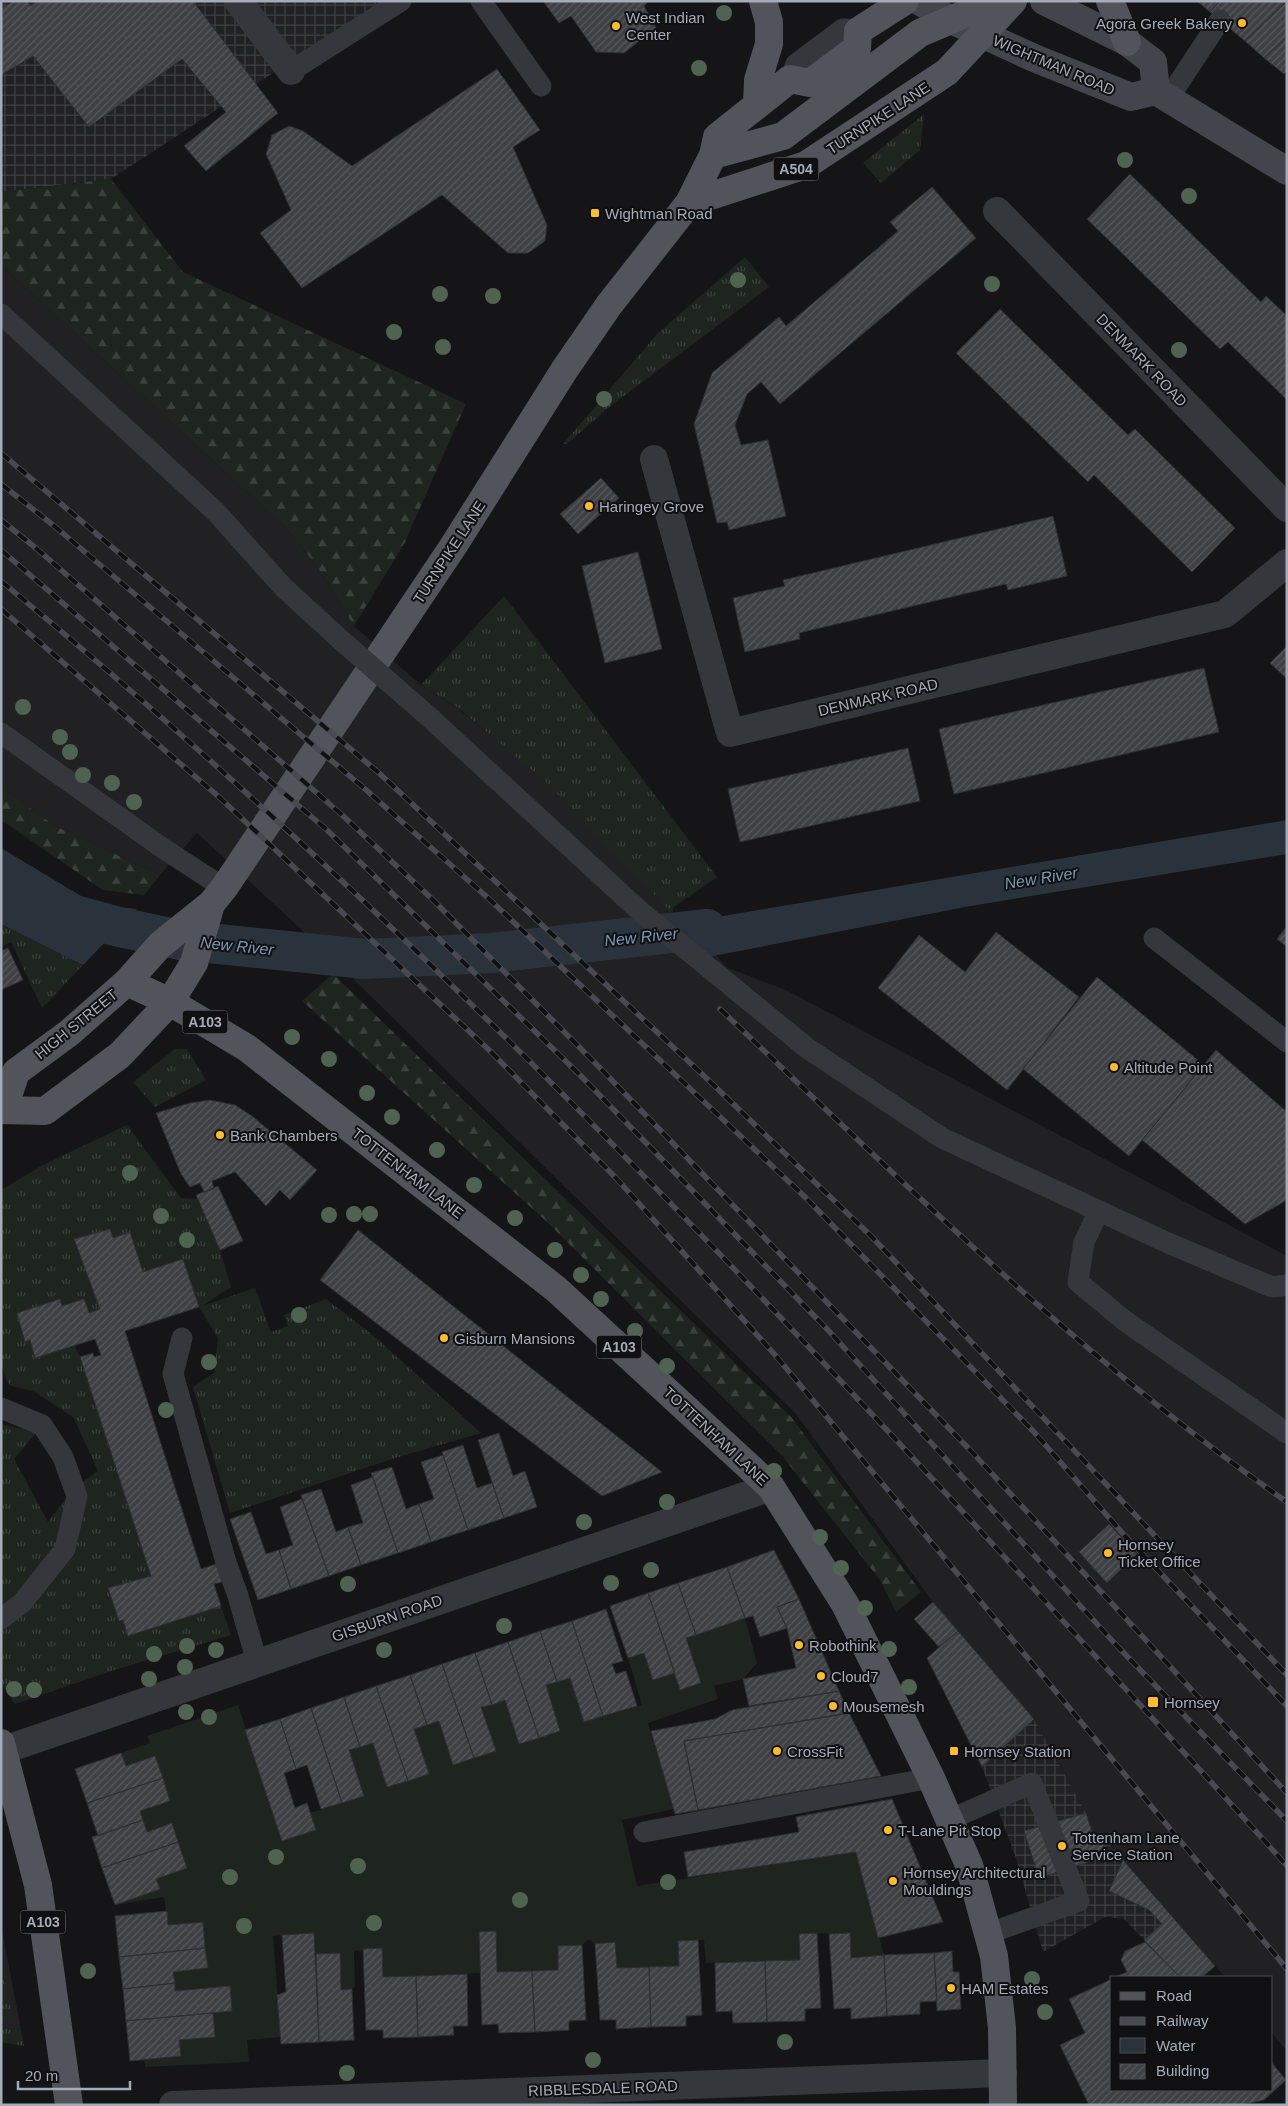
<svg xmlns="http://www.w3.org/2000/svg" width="1288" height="2106" viewBox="0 0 1288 2106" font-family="Helvetica,sans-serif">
<defs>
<pattern id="industrial-grid" width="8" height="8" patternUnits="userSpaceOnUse" patternTransform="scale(1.25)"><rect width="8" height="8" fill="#212124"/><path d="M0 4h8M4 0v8" fill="none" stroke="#3e3f42"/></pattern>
<pattern id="grass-tufts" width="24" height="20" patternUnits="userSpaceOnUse" patternTransform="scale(1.25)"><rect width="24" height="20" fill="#1d251e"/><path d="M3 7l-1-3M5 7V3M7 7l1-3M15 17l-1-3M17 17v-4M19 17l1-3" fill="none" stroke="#3b423d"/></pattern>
<pattern id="forest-firs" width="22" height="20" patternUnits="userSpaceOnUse" patternTransform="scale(1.25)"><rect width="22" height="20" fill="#1d251e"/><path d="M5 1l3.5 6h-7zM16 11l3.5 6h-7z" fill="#3b423d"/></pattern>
<pattern id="building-hatch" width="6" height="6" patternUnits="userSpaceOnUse" patternTransform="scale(1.25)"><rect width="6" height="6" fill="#3f4044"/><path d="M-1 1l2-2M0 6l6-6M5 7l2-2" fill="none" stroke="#58595d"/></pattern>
</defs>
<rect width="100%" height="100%" fill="#151517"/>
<path fill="#212124" d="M1 265 287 529 317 566 354 626 421 685 457 708 546 781 728 968 786 990 1287 1256V2051L1272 2033V1977H1225L1100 1833 1093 1835 1086 1813 1034 1719 933 1602 796 1414 329 955 197 833 160 875 55 826 1 787Z
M1 1925 21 2030 1 2027Z"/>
<path fill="url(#industrial-grid)" d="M1 1H383L111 179 1 192Z
M1034 1719 1086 1813 1093 1835 1100 1833 1215 1966 1202 1977H1180L1124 1919 1105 1917 1043 1952 1016 1858 982 1767Z"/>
<path fill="url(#grass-tufts)" d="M924 114 920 150 881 183 863 163Z
M745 257 769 287 608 408 567 444H563L658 333Z
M504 596 717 877 674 907 672 913 545 781 458 708 421 685Z
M1 924 83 965 42 1008 11 942 1 947Z
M175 1049H187L206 1080 155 1107 133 1082Z
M127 1125 181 1198 197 1199 220 1250 231 1287 202 1306 255 1288 271 1332 288 1326 284 1315 326 1299 374 1336 481 1433 395 1458 230 1513 193 1387 214 1373 218 1338 199 1307 183 1259 143 1272 130 1232 113 1238 110 1229 74 1239 100 1309 89 1313 84 1299 62 1306 60 1299 17 1313 25 1342 30 1340 35 1358 75 1346 80 1357 151 1576 108 1589 119 1620H123L128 1636 221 1606 231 1635 111 1671 15 1704 1 1683V1424L37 1432 14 1459 48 1522 74 1488 98 1471 74 1418 35 1392 9 1385 1 1365V1190L43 1165Z
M1 1962 14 2022 1 2019Z
M1 2027 21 2030 24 2046 1 2042Z"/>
<path fill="url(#forest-firs)" d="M111 179 183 272 466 404 404 544 354 626 317 566 287 529 1 265V192Z
M1 787 55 826 160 875 144 895 103 890 1 820Z
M333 974 792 1418 921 1592 896 1612 880 1580 783 1457 546 1221 302 1001Z"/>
<path fill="#1d251e" d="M745 1618 757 1663 743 1679 714 1686 718 1699 648 1723 674 1809 622 1820 637 1886 856 1852 884 1955 851 1958 850 1933C832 1934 817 1933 799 1934L800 1960 706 1963 704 1940 679 1941V1966L617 1968 615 1942 595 1944 588 1939 582 1945 558 1946V1970L497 1972 496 1932H479L480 1973 383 1977 382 1948 354 1951 355 1986 352 1989 341 1990 340 1953 316 1954 314 1933 273 1936 281 2037 247 2040 249 2062 145 2067 144 2060 181 2056 179 2040 215 2037 213 2013 175 1991 173 1972 207 1968 203 1922 168 1925 164 1897 115 1905 159 1889 156 1879 187 1868 172 1824 147 1832 140 1811 170 1801 155 1756 126 1766 121 1753 150 1743 147 1736 238 1705 282 1841 316 1830 310 1813 364 1796 349 1750 373 1743 387 1787 429 1774 414 1729 439 1721 453 1765 481 1707 505 1700 519 1744 560 1731 546 1685 570 1678 584 1722 642 1705 628 1658 644 1653 653 1680 675 1673 680 1690 701 1684 686 1638Z"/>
<path fill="#2a333c" d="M1287 820V854L965 907 698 959 659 927Z
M1 848 96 905 137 909 83 965 1 924Z"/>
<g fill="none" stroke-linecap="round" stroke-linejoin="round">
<path stroke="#2a333c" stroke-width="40" d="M1 879 21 893 64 912 119 927 180 940 365 959 491 953 707 929"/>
</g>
<path fill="url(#building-hatch)" stroke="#2f2f33" d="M14 1H27L31 6 37 1H193L278 113 206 171 184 146 226 112 182 59 89 127 33 56 1 75V8Z
M543 1H649L644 6 656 28 624 53 596 52 571 16 559 23Z
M1197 1H1220L1210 12Z
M1220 1H1287L1245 41 1210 12Z
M1287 1V37L1264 58 1245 41Z
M1287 37V71L1284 74 1264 58Z
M497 69 540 130 513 147 547 225 545 241 528 253H508L442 195 302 288 260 233 291 210 266 154 272 135 289 126 303 131 352 166Z
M1130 174 1261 302 1266 296 1287 316V400L1228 342 1220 349 1087 219Z
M932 187 976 238 780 404 761 382 747 394 735 425 741 445 768 440 786 516 729 530 727 522 717 523 694 424 712 373 779 317 786 326 898 231 890 222Z
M1000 309 1128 435 1135 429 1235 528 1192 572 1094 475 1088 482 956 353Z
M601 478 619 498 578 534 560 514Z
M1053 516 1067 576 1008 590 1006 584 799 633 800 639 745 652 733 598 785 586 783 580Z
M638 552 662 649 605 663 582 566Z
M1287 646V679L1270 663Z
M1204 668 1219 732 954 794 939 729Z
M908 748 920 801 740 842 728 789Z
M1287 926V947L1277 939Z
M996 932 1079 997 1007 1090 878 988 919 935 965 972Z
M8 948 23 980 1 990V951Z
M1097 977 1204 1065 1129 1156 1023 1069Z
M1216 1050 1287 1112V1200L1245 1224 1142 1140Z
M210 1100 235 1105 252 1116 317 1170 290 1200 280 1190 266 1206 235 1172 212 1181 214 1189 204 1192 200 1183 190 1187 181 1174 156 1113 190 1103Z
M218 1186 243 1241 220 1250 196 1195Z
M110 1229 113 1238 130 1232 143 1272 183 1259 199 1307 125 1331 201 1569 216 1564 222 1582 214 1584 221 1606 128 1636 123 1620 119 1621 108 1588 151 1576 80 1357 93 1353 94 1357 101 1355 95 1339 35 1358 30 1340 25 1342 17 1313 60 1299 62 1306 84 1299 89 1313 100 1309 74 1239Z
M358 1230 443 1298 662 1472 602 1496 320 1280Z
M499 1433 513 1476 525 1471 537 1507 504 1518 478 1440Z
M463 1445 477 1488 492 1483 504 1518 468 1530 442 1452Z
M443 1455 468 1530 431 1542 419 1504 434 1499 421 1462Z
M392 1467 406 1509 419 1504 431 1542 398 1553 371 1473Z
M373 1477 398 1553 361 1565 348 1527 363 1523 351 1485Z
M321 1489 336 1532 348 1527 361 1565 329 1576 301 1495Z
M302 1499 329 1576 291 1589 279 1550 293 1545 280 1507Z
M251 1512 266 1554 279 1550 291 1589 258 1600 230 1519Z
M1109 1524 1137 1554 1107 1583 1079 1552Z
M774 1550 799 1599 777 1607 787 1628 760 1637 753 1616 745 1618 727 1567Z
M727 1567 745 1618 696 1635 678 1583Z
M678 1583 696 1635 686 1638 701 1683 680 1690 648 1593Z
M648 1593 675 1673 653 1680 644 1653 628 1658 610 1606Z
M799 1599 839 1691 749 1706 743 1679 796 1668 787 1628 777 1607Z
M933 1602 958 1631 939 1647 914 1619Z
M606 1609 623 1661 612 1664 616 1674 626 1671 637 1706 603 1716 572 1621Z
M572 1621 603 1716 584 1722 570 1678 557 1682 540 1631Z
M540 1631 557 1682 546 1685 560 1731 539 1738 508 1642Z
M958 1631 1034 1719 982 1767 927 1658Z
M508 1642 539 1738 519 1744 505 1700 492 1705 475 1653Z
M475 1653 492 1705 481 1707 496 1751 474 1758 442 1664Z
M442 1664 474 1758 453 1765 439 1721 427 1725 410 1675Z
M410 1675 427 1725 414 1729 429 1774 408 1781 376 1686Z
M376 1686 408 1781 387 1787 373 1743 360 1747 344 1697Z
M839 1691 849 1713 684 1741 698 1810 675 1814 651 1731 715 1719 732 1710Z
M344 1697 360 1747 349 1750 364 1796 342 1803 311 1708Z
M311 1708 342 1803 321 1809 307 1765 296 1769 280 1719Z
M849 1713 881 1776 698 1810 684 1741Z
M280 1719 296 1769 284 1773 295 1808 307 1803 316 1830 282 1841 245 1730Z
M121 1753 126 1766 155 1756 163 1778 87 1803 75 1769Z
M163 1778 170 1801 140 1811 143 1820 98 1836 87 1803Z
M892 1799 943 1922 878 1938 856 1852 688 1877 684 1852 799 1832 796 1817Z
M1086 1813 1093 1835 1100 1833 1107 1856 1039 1878 1024 1831Z
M143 1820 147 1832 172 1823 178 1842 102 1868 92 1837Z
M178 1842 187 1868 156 1879 160 1889 115 1905 102 1868Z
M1123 1860 1215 1966 1202 1977H1180L1144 1940 1162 1924 1149 1910 1109 1891Z
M167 1911 168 1925 203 1922 205 1948 119 1957 115 1916Z
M496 1931 497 1972 532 1971 535 2032 499 2033 498 2024 482 2025 479 1932Z
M314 1933 319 2042 281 2044 277 1995 286 1992 282 1935Z
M817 1933 821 2008 805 2009V2021L767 2022 765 1961 800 1960 799 1934Z
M850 1933 851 1958 884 1955 887 2016 851 2019V2008L834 2009 829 1934Z
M698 1940 702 2015 686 2016V2026L651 2027 649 1967 679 1966 678 1941Z
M615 1942 617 1968 649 1967 651 2027 616 2029V2020H600L595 1944Z
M1145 1942 1180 1977H1115L1127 1972 1121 1960 1125 1951Z
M582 1945 586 2020 569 2021V2030L535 2032 532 1971 558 1970V1946Z
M205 1948 208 1968 173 1972 175 1983 123 1989 119 1957Z
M382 1948 383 1977 416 1976 418 2037 383 2038V2030H366L363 1949Z
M952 1951 953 1972H959L961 2009 937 2011 934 1953Z
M340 1953 341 1990 352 1989 354 2040 319 2042 316 1954Z
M934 1953 937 2001 920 2002V2014L887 2016 884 1955Z
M765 1961 767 2022 733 2023 732 2011 716 2012 715 1963Z
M467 1974 468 2026H453L454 2035 418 2037 416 1976Z
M1112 1979V2090H1272V2063L1286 2080 1264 2100 1242 2105H1089L1060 2045 1085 2033 1069 1999Z
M175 1983V1991L230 1986 232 2011 126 2021 123 1989Z
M213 2013 215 2037 179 2040 181 2056 130 2061 126 2021Z"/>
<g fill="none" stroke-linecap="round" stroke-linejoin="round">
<path stroke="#36373c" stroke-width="21" d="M481 1 541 86
M291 71 401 1
M790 79 796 64 843 29 858 31
M1168 99 1220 20
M1 314 216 512 284 588 342 641
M428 716 642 913 807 1048 942 1138 1168 1243 1272 1287 1287 1285
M1 733 164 849 224 888
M1154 938 1287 1042
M1099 1211 1084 1242 1078 1282 1125 1321 1287 1433
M182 1338 173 1374 225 1559 238 1596 257 1662
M1 1408 42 1425 63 1457 77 1496 65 1549 22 1603 1 1619
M949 1820 1032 1783 1079 1901 987 1934
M644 1832 931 1778"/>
<path stroke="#36373c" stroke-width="28" d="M238 1 291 71
M997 211 1287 508
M654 459 730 733 1225 614 1287 563
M4 1750 771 1487
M173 2105 1003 2073"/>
<path stroke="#44454c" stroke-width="28" d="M919 1 949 19 1034 58 1131 97 1156 91 1287 171
M1044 1 1127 42 1153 62 1156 91"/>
<path stroke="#52535b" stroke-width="28" d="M1110 1 1127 42
M757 104 758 80 769 44V22L763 1
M713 155 783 136 920 33 995 1
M689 203 806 165 947 72 1013 1
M127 982 170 1002 247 1048 556 1289 771 1487 845 1604 931 1778 969 1865 994 1956 1002 2028 1003 2105
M4 1108 16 1072 69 1033 127 982 160 945 211 904 224 888 454 545 565 369 609 305 689 203 713 155 717 137 790 79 810 83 857 48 858 31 905 1
M1 1110 45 1111 120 1055 170 1002 194 963 211 904
M1 1743 38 1885 69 2105"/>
<defs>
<path id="rail" d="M1 453 379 773 702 1074 870 1235 1287 1675
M1 484 53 525 365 789 488 898 805 1197 1034 1432 1125 1536 1287 1706
M1 520 37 549 341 814 431 898 601 1069 971 1451 1287 1793
M1 550 327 830 580 1075 827 1329 1119 1648 1287 1821
M1 581C385 897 730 1256 1065 1623 1139 1704 1214 1784 1287 1866
M1 609 219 797 489 1050 616 1178 776 1356 1287 1969
M720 1009C902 1181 1081 1359 1287 1502"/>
</defs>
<use href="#rail" stroke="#494a51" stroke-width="5.5"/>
<use href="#rail" stroke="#101012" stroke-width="4" stroke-dasharray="11" stroke-linecap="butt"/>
<path stroke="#36373c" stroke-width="21" d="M342 641 428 716"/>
</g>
<g fill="#4e6451">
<circle cx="724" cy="13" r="8"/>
<circle cx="699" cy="68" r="8"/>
<circle cx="1125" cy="160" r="8"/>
<circle cx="1189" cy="196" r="8"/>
<circle cx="738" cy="280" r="8"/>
<circle cx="992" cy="284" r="8"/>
<circle cx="440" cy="294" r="8"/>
<circle cx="493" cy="296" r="8"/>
<circle cx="394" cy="332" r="8"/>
<circle cx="443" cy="347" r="8"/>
<circle cx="1179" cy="350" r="8"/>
<circle cx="604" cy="399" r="8"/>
<circle cx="23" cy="707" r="8"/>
<circle cx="60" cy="737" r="8"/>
<circle cx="70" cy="752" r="8"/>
<circle cx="83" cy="775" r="8"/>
<circle cx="112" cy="783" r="8"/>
<circle cx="134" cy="802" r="8"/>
<circle cx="292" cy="1037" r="8"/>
<circle cx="329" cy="1059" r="8"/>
<circle cx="367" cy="1093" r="8"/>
<circle cx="392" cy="1117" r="8"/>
<circle cx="437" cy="1150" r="8"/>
<circle cx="130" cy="1173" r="8"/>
<circle cx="474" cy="1185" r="8"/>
<circle cx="354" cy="1214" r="8"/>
<circle cx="370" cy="1214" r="8"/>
<circle cx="329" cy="1215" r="8"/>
<circle cx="161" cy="1216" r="8"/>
<circle cx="515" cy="1218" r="8"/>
<circle cx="187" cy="1240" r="8"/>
<circle cx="555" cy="1250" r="8"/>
<circle cx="581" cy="1275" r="8"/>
<circle cx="601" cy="1299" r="8"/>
<circle cx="299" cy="1315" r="8"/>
<circle cx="635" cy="1331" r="8"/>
<circle cx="209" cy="1362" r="8"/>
<circle cx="667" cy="1366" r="8"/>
<circle cx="166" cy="1410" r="8"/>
<circle cx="774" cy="1471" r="8"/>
<circle cx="667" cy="1502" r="8"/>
<circle cx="584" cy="1522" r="8"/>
<circle cx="820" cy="1537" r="8"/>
<circle cx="841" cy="1568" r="8"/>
<circle cx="651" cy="1570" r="8"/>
<circle cx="611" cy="1583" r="8"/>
<circle cx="348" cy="1584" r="8"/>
<circle cx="865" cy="1608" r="8"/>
<circle cx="504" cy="1626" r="8"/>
<circle cx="187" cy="1646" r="8"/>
<circle cx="889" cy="1649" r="8"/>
<circle cx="216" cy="1650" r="8"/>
<circle cx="384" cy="1650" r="8"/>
<circle cx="154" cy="1654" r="8"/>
<circle cx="185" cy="1667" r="8"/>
<circle cx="149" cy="1679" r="8"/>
<circle cx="909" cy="1687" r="8"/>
<circle cx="14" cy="1689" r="8"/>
<circle cx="34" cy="1690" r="8"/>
<circle cx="186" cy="1712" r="8"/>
<circle cx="209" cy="1717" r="8"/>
<circle cx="276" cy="1857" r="8"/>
<circle cx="358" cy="1866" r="8"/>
<circle cx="230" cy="1877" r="8"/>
<circle cx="668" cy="1882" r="8"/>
<circle cx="520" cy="1900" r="8"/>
<circle cx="374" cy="1923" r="8"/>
<circle cx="244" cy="1926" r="8"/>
<circle cx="88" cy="1971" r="8"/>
<circle cx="1032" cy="1979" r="8"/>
<circle cx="1045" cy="2012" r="8"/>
<circle cx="785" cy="2042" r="8"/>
<circle cx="593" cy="2060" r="8"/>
<circle cx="347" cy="2073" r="8"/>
</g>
<g fill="#fcbd29" stroke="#101012" stroke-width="2">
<circle cx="1242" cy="23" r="5"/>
<circle cx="616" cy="26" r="5"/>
<rect x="590" y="208" width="10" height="10" rx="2.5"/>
<circle cx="589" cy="506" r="5"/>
<circle cx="1114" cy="1067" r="5"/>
<circle cx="220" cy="1135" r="5"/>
<circle cx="444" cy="1338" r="5"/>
<circle cx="1108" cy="1553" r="5"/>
<circle cx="799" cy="1645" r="5"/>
<circle cx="821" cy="1676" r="5"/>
<rect x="1147" y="1696" width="12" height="12" rx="2.5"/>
<circle cx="833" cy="1706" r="5"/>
<circle cx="777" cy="1751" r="5"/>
<rect x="949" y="1746" width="10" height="10" rx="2.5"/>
<circle cx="888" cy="1830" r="5"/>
<circle cx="1062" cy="1846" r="5"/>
<circle cx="893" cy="1881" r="5"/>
<circle cx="951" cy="1988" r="5"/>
</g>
<g text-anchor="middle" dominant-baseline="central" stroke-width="4" stroke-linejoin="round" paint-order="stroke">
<g fill="#101012" stroke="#797c86" stroke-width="1">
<rect x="773.5" y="157.5" width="45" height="23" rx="4"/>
<rect x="182.5" y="1010.5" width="45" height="23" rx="4"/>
<rect x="596.5" y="1335.5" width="45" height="23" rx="4"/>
<rect x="20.5" y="1910.5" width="45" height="23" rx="4"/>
</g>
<g font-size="14" font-weight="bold" fill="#a6abb8">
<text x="796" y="169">A504</text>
<text x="205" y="1022">A103</text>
<text x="619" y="1347">A103</text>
<text x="43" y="1922">A103</text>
</g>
<g font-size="15" fill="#a6abb8" stroke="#101012" text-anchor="start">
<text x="626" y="17">West Indian<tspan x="626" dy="17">Center</tspan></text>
<text x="1232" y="23" text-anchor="end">Agora Greek Bakery</text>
<text x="605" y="213">Wightman Road</text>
<text x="599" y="506">Haringey Grove</text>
<text x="1124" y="1067">Altitude Point</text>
<text x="230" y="1135">Bank Chambers</text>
<text x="454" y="1338">Gisburn Mansions</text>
<text x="1118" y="1544">Hornsey<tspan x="1118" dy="17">Ticket Office</tspan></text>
<text x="809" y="1645">Robothink</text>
<text x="831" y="1676">Cloud7</text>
<text x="1164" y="1702">Hornsey</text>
<text x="843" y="1706">Mousemesh</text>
<text x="787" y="1751">CrossFit</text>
<text x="964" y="1751">Hornsey Station</text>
<text x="898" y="1830">T-Lane Pit Stop</text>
<text x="1072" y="1837">Tottenham Lane<tspan x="1072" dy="17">Service Station</tspan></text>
<text x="903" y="1872">Hornsey Architectural<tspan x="903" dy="17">Mouldings</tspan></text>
<text x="961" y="1988">HAM Estates</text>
</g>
<g font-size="15" fill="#a6abb8" stroke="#101012">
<text transform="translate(1054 65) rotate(23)">WIGHTMAN ROAD</text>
<text transform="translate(878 118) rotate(-33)">TURNPIKE LANE</text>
<text transform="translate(1142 360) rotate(46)">DENMARK ROAD</text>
<text transform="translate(449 552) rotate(-57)">TURNPIKE LANE</text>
<text transform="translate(878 697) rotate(-13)">DENMARK ROAD</text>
<text transform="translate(76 1024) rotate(-39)">HIGH STREET</text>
<text transform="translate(408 1173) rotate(38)">TOTTENHAM LANE</text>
<text transform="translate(716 1436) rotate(43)">TOTTENHAM LANE</text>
<text transform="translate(387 1618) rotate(-19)">GISBURN ROAD</text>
<text transform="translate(603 2088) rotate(-2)">RIBBLESDALE ROAD</text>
</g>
<g font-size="16" font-style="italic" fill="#7b98b5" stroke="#101012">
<text transform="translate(1041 878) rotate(-9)">New River</text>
<text transform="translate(641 937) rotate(-6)">New River</text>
<text transform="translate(237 946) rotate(6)">New River</text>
</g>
</g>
<rect width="1288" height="2106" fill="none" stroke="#a6abb8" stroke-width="5"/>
<rect x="1110" y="1976" width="162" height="115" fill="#101012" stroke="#4c4e54"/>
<rect x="1120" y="1992" width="25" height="8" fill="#52535b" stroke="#4c4e54"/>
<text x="1156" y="2001" font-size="15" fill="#a6abb8">Road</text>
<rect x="1120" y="2017" width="25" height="8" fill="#494a51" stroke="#4c4e54"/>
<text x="1156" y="2026" font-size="15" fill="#a6abb8">Railway</text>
<rect x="1120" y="2038" width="25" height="15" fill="#2a333c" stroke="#4c4e54"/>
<text x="1156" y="2051" font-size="15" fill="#a6abb8">Water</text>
<rect x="1120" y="2064" width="25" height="15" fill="url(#building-hatch)" stroke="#4c4e54"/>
<text x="1156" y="2076" font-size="15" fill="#a6abb8">Building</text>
<path d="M18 2081v8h112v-8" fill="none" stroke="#a6abb8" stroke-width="2.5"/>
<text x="25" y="2081" font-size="15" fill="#a6abb8" stroke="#101012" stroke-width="4" paint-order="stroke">20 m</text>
</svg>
